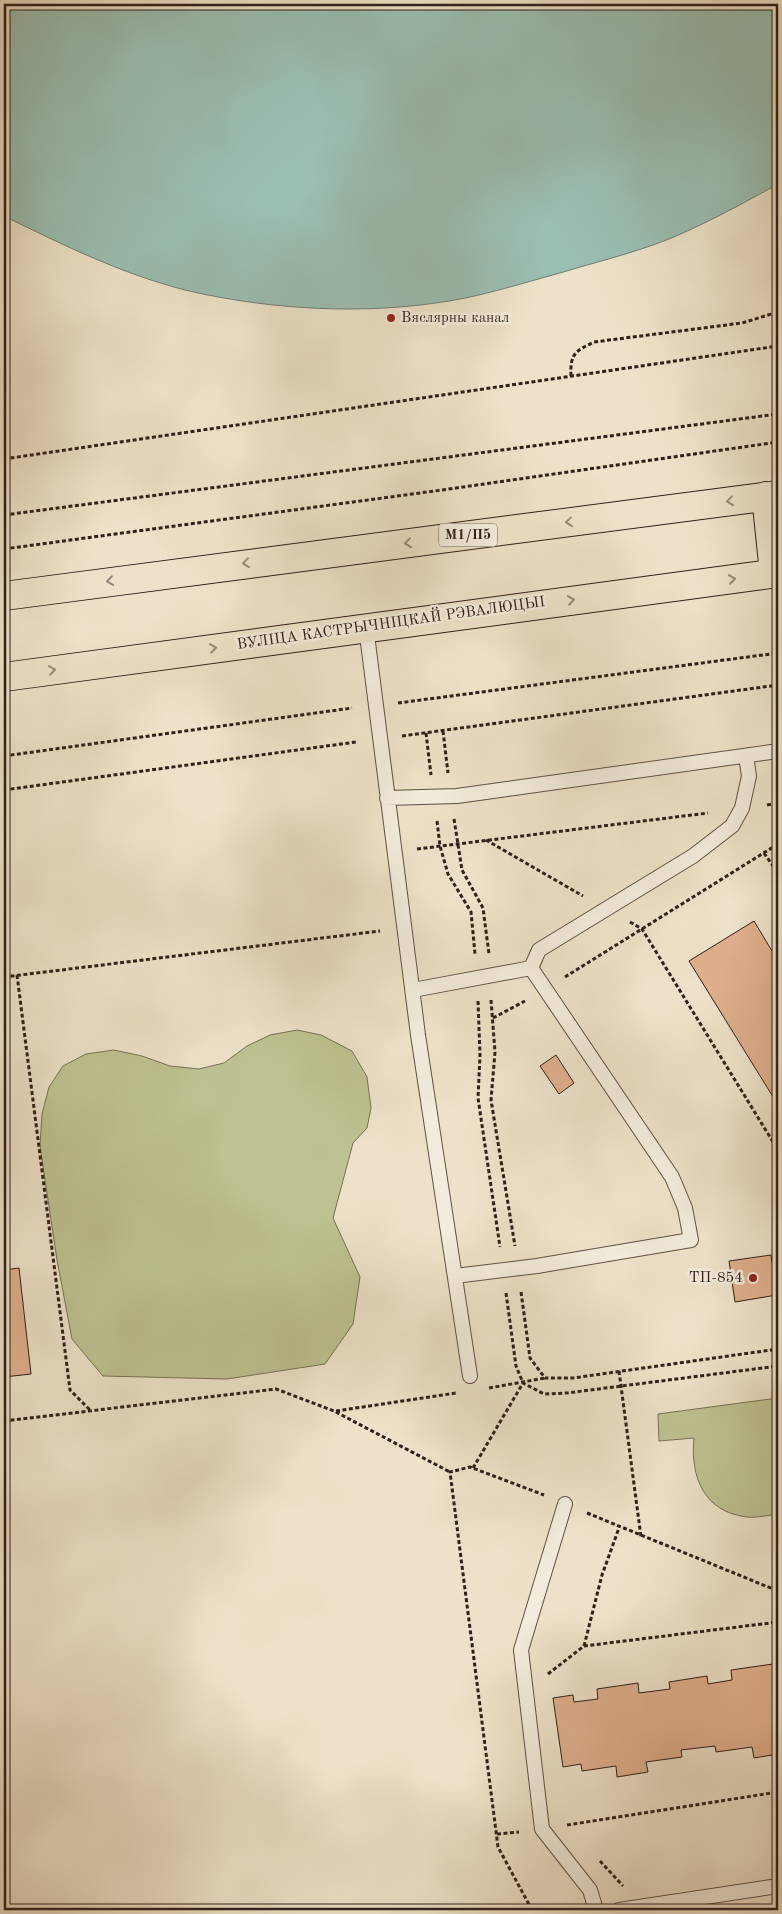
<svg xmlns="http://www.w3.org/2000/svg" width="782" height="1914" viewBox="0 0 782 1914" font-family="'Old Standard TT',serif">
<rect width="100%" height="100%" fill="#ede2c9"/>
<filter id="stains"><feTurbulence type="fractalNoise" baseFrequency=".004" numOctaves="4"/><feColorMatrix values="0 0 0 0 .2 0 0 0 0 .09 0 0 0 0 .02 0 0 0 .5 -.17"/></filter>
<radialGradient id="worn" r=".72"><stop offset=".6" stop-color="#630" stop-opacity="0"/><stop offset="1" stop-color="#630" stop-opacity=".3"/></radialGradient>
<path fill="#bec292" stroke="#777056" d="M297 1030 321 1035 352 1051 367 1077 371 1108 367 1128 353 1143 333 1218 360 1277 353 1324 325 1364 227 1379 103 1376 72 1339 57 1260 40 1146 42 1114 49 1087 63 1066 86 1054 114 1050 142 1056 170 1066 199 1069 224 1063 247 1046 270 1035Z
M778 1398V1514C769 1515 757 1518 747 1517 704 1512 690 1477 694 1438L659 1441 658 1414Z"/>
<path fill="#9abeb1" stroke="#707e74" d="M4 4H778V184C742 204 707 223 669 239 634 253 596 262 560 273 523 283 486 295 449 301 364 315 273 310 189 291 124 275 63 245 4 216Z"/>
<path fill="#dfaf8e" stroke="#301f19" d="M754 921 778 961V1105L689 961Z
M556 1055 574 1083 559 1094 540 1066Z
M771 1255 777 1295 735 1302 729 1261Z
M19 1268 31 1374 4 1377V1270Z
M773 1664 774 1675H778V1754L754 1758 752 1747 716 1752 715 1746 681 1750 682 1757 646 1762 648 1772 617 1777 616 1766 582 1771 581 1764 563 1767 553 1698 573 1695 574 1702 598 1699 597 1689 638 1683 639 1693 670 1689 669 1682 707 1676 708 1684 732 1680 731 1670Z"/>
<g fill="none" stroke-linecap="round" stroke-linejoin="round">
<defs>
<path id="service" d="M366 627 418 1035 470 1376
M387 798 457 796 778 751
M413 990 531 968 539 950 693 856 732 826 742 808 749 776 746 756
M455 1276 537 1266 691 1240 685 1208 672 1177 531 968
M565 1504 521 1650 542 1829 590 1890 596 1910
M619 1910 778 1886"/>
<path id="trunk" d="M766 496 774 573
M4 596 778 495
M4 677 778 573"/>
</defs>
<use href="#service" stroke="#5f5045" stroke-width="16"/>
<use href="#trunk" stroke="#301f19" stroke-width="30"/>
<path stroke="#301f19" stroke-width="3" stroke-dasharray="4 2.5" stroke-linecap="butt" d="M571 376C570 354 575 351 594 342L742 323 778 312
M4 459 778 346
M4 515 778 414
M4 549 442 490 778 442
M398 703 778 653
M443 731 448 773
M426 733 431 775
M402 736 778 685
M4 756 352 708
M4 790 356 742
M767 805 778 803
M454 819 462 870 483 908 489 954
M437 821 440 846 448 874 471 912 475 954
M486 840 583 896
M417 849 708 813
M764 853 778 873
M630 922 642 929 778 1150
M17 975 70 1390 91 1411
M4 977 380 931
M565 977 778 844
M491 1000 495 1052 491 1100 515 1246
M478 1001 480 1055 478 1098 500 1247
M493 1018 525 1001
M521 1292 530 1358 545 1378H573L778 1349
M506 1293 516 1366 523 1383 544 1394 567 1393 778 1366
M619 1371 641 1537
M489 1388 545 1378
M336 1411 456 1393
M4 1421 276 1389 334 1411 450 1472
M473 1468 523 1383
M587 1513 778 1591
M584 1646 602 1575 619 1528
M548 1674 584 1646 778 1622
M567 1825 778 1792
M497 1834 519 1832
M600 1861 623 1886
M532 1910 498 1847 450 1472 470 1467 544 1495"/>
<use href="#service" stroke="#f3ecdc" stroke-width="14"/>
<use href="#trunk" stroke="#ede2c9" stroke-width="28"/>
</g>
<defs><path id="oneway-chevron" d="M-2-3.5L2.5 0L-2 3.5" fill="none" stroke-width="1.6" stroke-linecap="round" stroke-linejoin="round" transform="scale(1.25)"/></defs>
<g stroke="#988a7a">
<use href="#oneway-chevron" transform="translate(730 501) rotate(173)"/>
<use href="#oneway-chevron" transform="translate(569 522) rotate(173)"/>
<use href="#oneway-chevron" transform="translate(408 543) rotate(173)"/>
<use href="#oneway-chevron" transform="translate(246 563) rotate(173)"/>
<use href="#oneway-chevron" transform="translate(732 579) rotate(-8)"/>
<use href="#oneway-chevron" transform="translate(110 581) rotate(172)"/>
<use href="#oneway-chevron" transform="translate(571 600) rotate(-8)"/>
<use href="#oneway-chevron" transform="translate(213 648) rotate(-8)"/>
<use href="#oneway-chevron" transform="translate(52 670) rotate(-8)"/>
</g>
<g fill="#8f2418" stroke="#f3ecdc" stroke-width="2">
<circle cx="391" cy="318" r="5"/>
<circle cx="753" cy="1278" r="5"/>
</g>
<g text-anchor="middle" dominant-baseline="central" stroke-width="5" stroke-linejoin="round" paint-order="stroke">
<rect fill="#f3ecdc" stroke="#6a5c54" stroke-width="1" x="439" y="523.5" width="58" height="23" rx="4"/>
<g font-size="14" font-weight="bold" fill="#301f19">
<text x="468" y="535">М1/П5</text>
</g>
<g font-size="15" fill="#301f19" stroke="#f3ecdc" text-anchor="start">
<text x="401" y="318">Вяслярны канал</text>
<text x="743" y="1278" text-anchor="end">ТП-854</text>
</g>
<g font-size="15" fill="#301f19" stroke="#f3ecdc">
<text transform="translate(391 624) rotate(-8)">ВУЛІЦА КАСТРЫЧНІЦКАЙ РЭВАЛЮЦЫІ</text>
</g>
</g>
<rect width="782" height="1914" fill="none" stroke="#ede2c9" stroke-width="20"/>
<rect x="5" y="5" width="772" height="1904" fill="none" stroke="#301f19" stroke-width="2.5"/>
<rect x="10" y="10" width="762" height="1894" fill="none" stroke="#301f19"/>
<rect width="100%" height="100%" filter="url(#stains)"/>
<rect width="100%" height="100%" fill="url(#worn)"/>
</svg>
